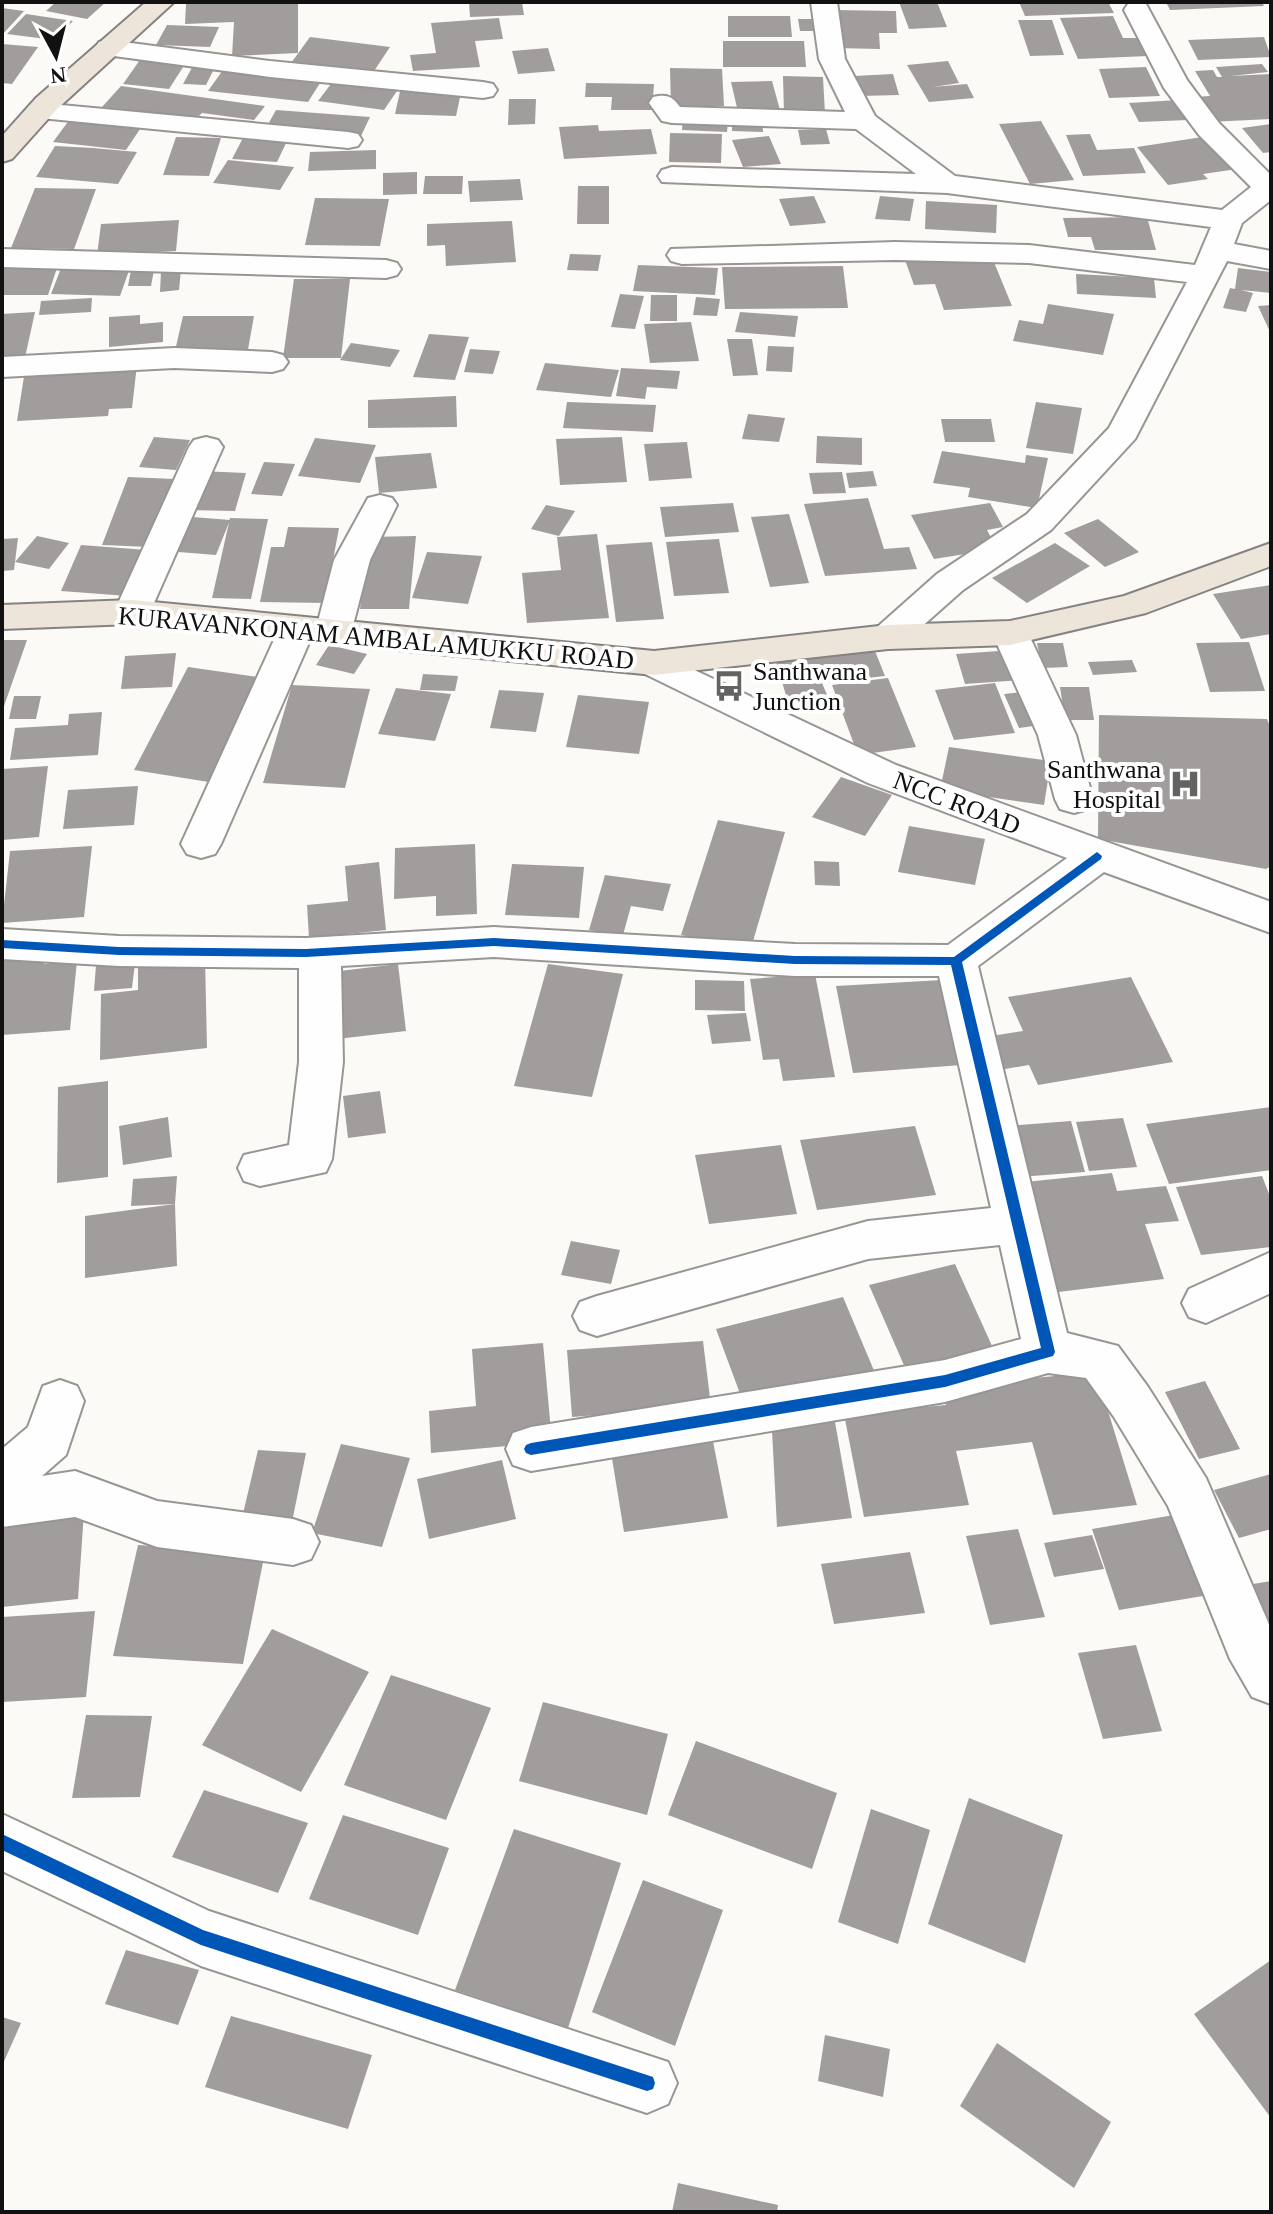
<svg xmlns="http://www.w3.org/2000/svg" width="1273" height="2214" viewBox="0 0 1273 2214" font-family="Georgia,serif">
<rect width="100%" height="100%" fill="#fcfaf7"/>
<path fill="#a09d9c" d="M56 2H106L87 19 46 11Z
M242 2H298V53L232 56 234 22 185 24 186 4Z
M469 2H522L524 15 470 17Z
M899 2H937L947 27 909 29Z
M1019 2H1108L1114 13 1025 16Z
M1166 2H1262L1264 6 1170 10Z
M2 8 24 11 2 35Z
M834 10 896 11 897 33H879L880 49 835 48Z
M26 14 73 21 54 40 7 34Z
M728 16H790L792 37H728Z
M1113 16 1123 38H1140L1148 56 1078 59 1060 18Z
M499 18 503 39 475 41 480 67 413 71 410 55 436 53 431 23Z
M798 19H813L815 31H800Z
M1018 20H1052L1064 55 1030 56Z
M167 25 219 27 210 47 156 45Z
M310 37 390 47 372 74 291 63Z
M1264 37 1271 57 1198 60 1188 40Z
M723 41H804L806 67H723Z
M2 44 38 47 12 84 2 83Z
M548 48 555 71 518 74 512 51Z
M142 57 187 61 169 89 123 84Z
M948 61 959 83 933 87 967 84 974 98 929 102 907 65Z
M194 64 216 65 206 85 183 84Z
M1262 64 1268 72 1230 76 1271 74V119L1208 122 1193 97 1210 96 1195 71 1213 70 1217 77H1222L1216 67Z
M1146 67 1160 96 1109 98 1099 69Z
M670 68 722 69 724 106H671Z
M223 70 322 80 308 102 208 91Z
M893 74 899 95 860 96 854 76Z
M783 76 823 77 825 114 784 113Z
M334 80 399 88 384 110 318 101Z
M772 81 780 110 738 112 731 82Z
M586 83 654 84 652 110H611L612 97H585Z
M121 86 265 106 254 120 202 113 195 120 102 107Z
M401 87 462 88 456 116 395 114Z
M509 99H536L535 124 508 125Z
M1178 100 1188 120 1139 122 1129 103Z
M276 110 370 117 361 136 266 128Z
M683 118 728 120 727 132 682 130Z
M70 119 142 126 126 150 53 142Z
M732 120H762L763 132 732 131Z
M1041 121 1074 180 1030 184 999 124Z
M1271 124V152L1263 153 1242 128Z
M598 125 599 131 651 129 657 154 564 159 559 127Z
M826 129 830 144 801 145 798 130Z
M670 133 722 134 721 163 669 162Z
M245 134 289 137 277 162 232 159Z
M1090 134 1097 150 1134 148 1146 173 1083 176 1066 135Z
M769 136 781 164 743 167 732 140Z
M1209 136 1237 169 1203 174 1208 179 1168 185 1137 147Z
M176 137 221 138 209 176 163 175Z
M55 146 93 148 137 152 118 184 36 177Z
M376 150V169L308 171 310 152Z
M228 160 294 167 280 190 213 183Z
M417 172V194L383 195V173Z
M425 176H463L462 194H423Z
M520 179 523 200 470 202 468 181Z
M578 186H609V224H577Z
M35 188 96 189 74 249 11 248Z
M814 196 826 223 790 226 779 199Z
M880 196 914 199 910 221 875 219Z
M315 198 389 199 380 246 305 245Z
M926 201 997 205 996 233 925 229Z
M1147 217 1156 250H1095L1091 237H1068L1063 218Z
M179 220 176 251 97 255 101 224Z
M512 221 516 262 446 266 445 245 427 246V224Z
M570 254 601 255 598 271 567 270Z
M991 255 1012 306 944 310 935 284 914 285 905 260Z
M63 263 131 265 120 296 51 294Z
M2 265H58L48 295H2Z
M638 265 718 268 715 295 633 291Z
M843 266 848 308 725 309 722 267Z
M1238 268 1271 272V293L1241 290 1253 293 1246 312 1223 308 1230 288 1235 289Z
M131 270H154L151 286H128Z
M181 270 179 290 160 292 161 271Z
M1076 274 1154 278 1156 298 1077 294Z
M294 279H350L341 358H283Z
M620 294 644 296 635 329 611 327Z
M651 295H677V321H650Z
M696 297 720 299 717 316 693 315Z
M92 298 91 312 39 315 41 301Z
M1048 304 1114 314 1103 355 1013 341 1019 320 1043 324Z
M1271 305V334L1258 306Z
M35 312 24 362 2 364V314Z
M740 312 798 316 795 337 735 332Z
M140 315V324L163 322V342L109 347V317Z
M183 316H254L247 355H174Z
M691 322 699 361 650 363 644 324Z
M429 334 469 337 455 380 413 377Z
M727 339H752L758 375 733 376Z
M351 343 400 350 390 367 340 360Z
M768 346 794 347 792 372 766 371Z
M470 349 500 351 493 374 464 372Z
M545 363 619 370 611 397 536 390Z
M137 365 132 408 109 409 108 416 17 421 25 370Z
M621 368 680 371 677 389 647 387 645 399 616 396Z
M456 396 457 427 368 428V400Z
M567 402 656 405 653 432 563 428Z
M1036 402 1082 408 1073 454 1026 448Z
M748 414 785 418 779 442 742 439Z
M941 419H991L995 442H945Z
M817 436 862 438V465L816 463Z
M154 437 190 440 176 470 139 467Z
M622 437 627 482 560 485 556 439Z
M315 438 376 445 360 483 298 476Z
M687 442 692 478 649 481 644 444Z
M942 451 1025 463 1026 455 1048 458 1037 508 968 497 970 488 933 483Z
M431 453 437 488 379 493 375 457Z
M264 462 295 464 282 496 251 494Z
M199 471 246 473 235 511 187 510Z
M873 471 877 486 849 488 846 473Z
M842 472 846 493 813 494 809 473Z
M128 477 174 479 150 547 102 545Z
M868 498 884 549 909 547 917 569 825 576 804 504Z
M733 503 739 532 665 537 660 507Z
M990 503 1003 527 987 530 997 549 934 559 911 515Z
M546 505 575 511 559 536 531 529Z
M789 514 809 583 770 587 751 517Z
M180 516 230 520 216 555 166 551Z
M230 518 268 519 251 599 212 598Z
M1098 519 1139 552 1105 567 1064 533Z
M288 527 339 528 325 603 260 602 271 547H284Z
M597 534 609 618 527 623 522 573 561 570 557 537Z
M37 536 69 543 49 569 15 562Z
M416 536 409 609H360L368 537Z
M18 538 14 570 2 571V539Z
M719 539 729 593 674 596 666 542Z
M652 542 664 619 616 622 606 545Z
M1055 543 1090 566 1027 603 992 578Z
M81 545 147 550 128 596 61 591Z
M427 552 482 556 468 604 412 598Z
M1271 585V634L1241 639 1213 594Z
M2 640H27L2 712Z
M1249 642 1265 691 1210 692 1196 643Z
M1037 643H1063L1068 667 1042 668Z
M329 645 367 654 354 674 316 665Z
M1013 650 1023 680 965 684 956 654Z
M875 651 885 676 822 683 828 697 788 702 776 662Z
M176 653 172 687 121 689 125 656Z
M1132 660 1137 672 1093 675 1088 662Z
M188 667 265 678 215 783 134 770Z
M423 674 458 676 455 691 420 690Z
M888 678 916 747 858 755 832 685Z
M995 683 1015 733 954 740 935 690Z
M292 685 370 689 345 788 263 783Z
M1060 687H1089L1094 720H1065Z
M396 688 451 694 435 741 378 734Z
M499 690 544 693 536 732 490 728Z
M1033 691 1048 724 1019 728 1004 694Z
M578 695 649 702 639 754 566 747Z
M14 696H41L36 719H9Z
M102 712 98 755 10 760 15 728 68 725 69 714Z
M1099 715 1267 719 1271 729V866L1266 869 1098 839Z
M949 747 1051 761 1044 805 940 790Z
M48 766 39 837 2 840V769Z
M841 777 892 795 865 836 812 817Z
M138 786 134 825 63 829 68 790Z
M718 820 785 832 751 948 681 935Z
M909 826 985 839 975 885 898 872Z
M475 844 477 914 436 916V896L394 899 395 848Z
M92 846 84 917 2 923 10 851Z
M814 861 839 862 840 886 815 885Z
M379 862 386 930 309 938 307 905 348 901 345 866Z
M512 864 584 867 579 918 505 915Z
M605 875 671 884 663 911 631 906 623 935 589 930Z
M45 949 44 964 77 961 70 1030 2 1035V952Z
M205 958 207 1048 100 1060 101 994 138 990V965Z
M135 963 132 988 94 991 96 965Z
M398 964 406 1031 337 1039 331 972Z
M548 964 623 974 592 1097 514 1086Z
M815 974 835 1077 783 1081 779 1059 763 1060 750 979Z
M1131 977 1173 1062 1038 1085 1029 1065 999 1070 985 1037 1023 1031 1008 997Z
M695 980 744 981 745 1011 695 1010Z
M942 980 962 1065 853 1073 836 986Z
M746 1013 751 1041 712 1044 707 1015Z
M108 1081V1177L57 1183 58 1087Z
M380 1091 386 1133 348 1138 343 1096Z
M1271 1107V1170L1169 1184 1146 1124Z
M168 1117 172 1157 123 1165 119 1126Z
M1123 1118 1137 1167 1089 1171 1076 1122Z
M1071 1121 1085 1172 1019 1177 1006 1126Z
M915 1126 936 1195 817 1210 800 1140Z
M781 1145 797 1214 709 1224 695 1155Z
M1112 1173 1117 1191 1166 1186 1179 1221 1145 1224 1164 1279 1050 1293 1016 1183Z
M177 1176 175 1204 131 1206 133 1179Z
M1262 1176 1271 1199V1247L1201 1255 1176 1187Z
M175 1204 177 1266 85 1278V1216Z
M571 1241 620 1250 611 1284 561 1275Z
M955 1264 993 1348 906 1370 869 1285Z
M843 1297 875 1373 745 1407 716 1329Z
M703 1341 711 1406 572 1417 567 1350Z
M543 1343 552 1442 431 1453 429 1411 476 1406 472 1349Z
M1096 1372 1137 1505 1053 1515 1032 1442 956 1451 969 1505 864 1517 844 1414 946 1405 942 1387Z
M1205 1381 1240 1449 1199 1459 1165 1392Z
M835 1422 852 1518 777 1527 772 1430Z
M710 1426 728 1518 624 1532 609 1440Z
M341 1444 410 1458 382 1547 312 1533Z
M258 1450 306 1453 292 1522 242 1518Z
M502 1460 516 1519 429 1539 417 1479Z
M1271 1474V1529L1239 1538 1214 1490Z
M84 1512 78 1599 2 1607V1519Z
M1180 1514 1209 1595 1119 1610 1092 1529Z
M1018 1529 1045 1617 990 1625 966 1536Z
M1092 1535 1104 1569 1054 1577 1044 1543Z
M138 1545 265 1552 243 1664 113 1656Z
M910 1552 925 1613 834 1624 821 1564Z
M1271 1581V1633L1253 1584Z
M95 1611 86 1697 2 1702V1617Z
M272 1629 369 1672 301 1792 202 1745Z
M1136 1645 1162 1731 1103 1739 1078 1653Z
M391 1675 491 1708 446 1820 344 1785Z
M543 1702 668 1734 647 1815 519 1781Z
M86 1715 152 1716 140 1797 72 1798Z
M696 1741 837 1793 812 1869 668 1815Z
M204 1790 308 1823 278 1893 172 1857Z
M969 1798 1063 1835 1025 1963 928 1924Z
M871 1809 930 1830 898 1944 838 1922Z
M343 1815 449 1848 418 1935 309 1899Z
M514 1829 621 1863 568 2028 455 1990Z
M643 1880 723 1910 675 2046 592 2012Z
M126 1950 199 1970 178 2025 105 2004Z
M1271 1960V2118L1194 2014Z
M231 2016 372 2055 348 2129 205 2087Z
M2 2017 21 2023 2 2066Z
M825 2035 890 2049 883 2097 818 2081Z
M997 2043 1111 2122 1074 2188 960 2106Z
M678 2183 778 2205 777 2212H672Z"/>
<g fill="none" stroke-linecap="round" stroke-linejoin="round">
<defs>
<path id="minor" d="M811 2H837L845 59 875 116 955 176 1222 210 1251 187 1199 135 1164 88 1124 10 1128 4H1146L1187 80 1219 123 1271 175V200L1242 223 1234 244 1271 251V269L1227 261 1135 439 1051 530 963 590 901 645 888 649 875 645 870 637 875 629 937 574 1027 514 1109 428 1187 282 1029 263 895 260 682 264 671 261 667 255 671 249 895 242 1029 245 1195 265 1211 227 947 193 662 182 658 176 662 170 672 167 916 174 856 129 672 123 662 121 649 103 653 97C667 94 672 96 680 107L845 112 819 59Z
M108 40 270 61 483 82 493 84 497 90 493 96 483 98 270 77 99 54 95 48 99 42Z
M40 103 348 132 358 134 362 140 358 146 348 148 30 117 26 111 30 105Z
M2 249 386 260 397 263 401 269 397 275 386 278 2 267Z
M174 348 272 352 283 355 288 362 283 369 272 372 174 368 2 377V357Z
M206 437 218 440 223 447 150 612 145 620 132 624 119 620 114 612 189 447 194 440Z
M380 495 392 498 397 505 370 560 351 633 346 641 333 645 320 641 315 633 334 560 368 498Z
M297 617 310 621 315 629 221 844 215 854 201 858 187 854 181 844 279 629 284 621Z
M1010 621 1023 625 1028 633 1076 735 1093 799 1088 809 1074 813 1060 809 1055 799 1038 735 992 633 997 625Z
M654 651 896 765 1271 902V933L1104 872 978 966 1067 1333 1118 1346 1148 1387 1206 1478 1271 1629V1704L1252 1697 1230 1659 1168 1506 1114 1417 1086 1378 1048 1373 945 1402 531 1471 513 1465 506 1449 513 1433 531 1427 945 1360 1021 1339 1000 1245 868 1259 597 1336 580 1330 573 1316 580 1302 597 1296 868 1221 991 1208 939 976H795L494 957 341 966 343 1062 332 1159 326 1172 260 1186 244 1181 238 1168 244 1155 289 1145 299 1062V968L119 966 2 959V929L119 936 306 938 494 927 795 944 948 945 1067 858 868 783 641 672 636 663 641 654Z
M1271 1252V1293L1206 1323 1189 1317 1182 1303 1189 1289Z
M60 1380 77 1386 84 1401 66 1455 42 1476 75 1471 157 1501 293 1519 311 1525 319 1542 311 1559 293 1565 157 1547 75 1517 2 1527V1449L28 1427 43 1386Z
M2 1814 209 1911 668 2062 677 2083 668 2104 647 2113 201 1966 2 1871Z"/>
<path id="major" d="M146 2H174L56 110 12 159 2 162V136L36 98Z
M1271 543V566L1146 613 1010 645 888 649 654 675 132 624 2 629V605L132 600 654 651 888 625 1010 621 1124 596Z"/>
</defs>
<use href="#minor" stroke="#979695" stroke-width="4"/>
<use href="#major" stroke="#848382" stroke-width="4"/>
<use href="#minor" fill="#fffefe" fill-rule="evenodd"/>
<use href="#major" fill="#eee5da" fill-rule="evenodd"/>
<defs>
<path id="cycleway" d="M1097 852 1102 856 1101 859 962 962 1055 1352 1053 1356 945 1387 531 1455 526 1453 524 1449 526 1445 531 1443 945 1375 1041 1348 951 965 795 964 494 946 306 957 119 955 2 948V940L119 947 306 949 494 938 795 956 954 957Z
M2 1834 203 1930 647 2075 653 2077 655 2083 653 2089 647 2091 201 1945 2 1850Z"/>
</defs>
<use href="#cycleway" stroke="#fff" stroke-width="5"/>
<use href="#cycleway" fill="#0057b8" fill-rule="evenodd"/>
</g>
<defs>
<symbol id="bus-bare" viewBox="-9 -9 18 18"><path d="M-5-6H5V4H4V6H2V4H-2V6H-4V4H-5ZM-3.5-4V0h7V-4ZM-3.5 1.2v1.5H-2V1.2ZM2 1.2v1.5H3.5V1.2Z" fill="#636362" stroke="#fff" stroke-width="2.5" paint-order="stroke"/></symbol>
<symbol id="hospital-bare" viewBox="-9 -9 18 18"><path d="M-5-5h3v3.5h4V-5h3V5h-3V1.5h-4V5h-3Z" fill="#636362" stroke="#fff" stroke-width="2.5" paint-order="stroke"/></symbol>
</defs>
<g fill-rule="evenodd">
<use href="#bus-bare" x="707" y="664" width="44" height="44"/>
<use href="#hospital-bare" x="1163" y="762" width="44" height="44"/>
</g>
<g text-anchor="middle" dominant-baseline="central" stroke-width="8" stroke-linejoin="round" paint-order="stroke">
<g font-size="26" fill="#111" stroke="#fff">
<text transform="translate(376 638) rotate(5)">KURAVANKONAM AMBALAMUKKU ROAD</text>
<text transform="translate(957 803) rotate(21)">NCC ROAD</text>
</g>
<g font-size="26" fill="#111" stroke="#fff" text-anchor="start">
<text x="753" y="671">Santhwana<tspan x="753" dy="30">Junction</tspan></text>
<text x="1161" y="769" text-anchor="end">Santhwana<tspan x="1161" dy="30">Hospital</tspan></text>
</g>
</g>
<rect width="1273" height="2214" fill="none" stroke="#111111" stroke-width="8"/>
<g transform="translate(56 56) rotate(173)" stroke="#ffffff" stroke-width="6" paint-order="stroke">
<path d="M0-6L14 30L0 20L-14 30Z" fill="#111111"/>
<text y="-12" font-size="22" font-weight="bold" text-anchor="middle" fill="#111111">N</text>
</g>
</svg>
